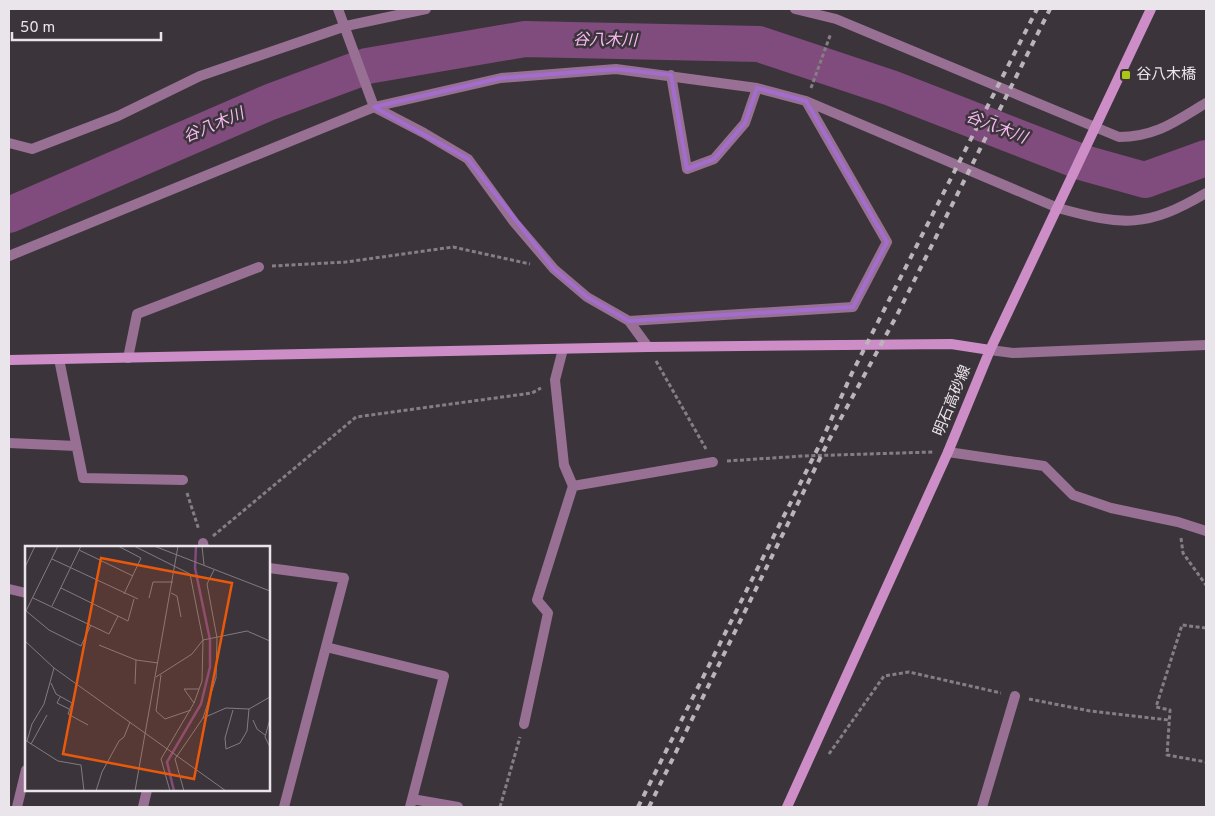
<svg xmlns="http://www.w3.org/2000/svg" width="1215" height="816" viewBox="0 0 1215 816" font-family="Overpass,'Noto Sans JP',sans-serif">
<rect width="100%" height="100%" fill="#3c343b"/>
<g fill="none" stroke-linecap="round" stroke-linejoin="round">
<path stroke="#804c7d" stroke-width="36" d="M9 215 270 102 367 66 525 39 759 44 891 88 1084 163 1145 180 1206 158"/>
<path stroke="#857e84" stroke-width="3" stroke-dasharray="4 2.5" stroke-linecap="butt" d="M811 88 831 33
M272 266 346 262 453 247 530 264
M656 361 706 449
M727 461 803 456 933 452
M187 493 199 530
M213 536 356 417 532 393 541 388
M1181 538 1183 553 1206 585
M1206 628 1182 625 1156 707 1170 710 1167 755 1206 762
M1029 699 1090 711 1169 720
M829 754 884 676 909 672 1001 693
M500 807 520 737"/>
<path stroke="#977094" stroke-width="10" d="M338 9 374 107 424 133 468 159 514 222 554 269 587 297 629 321 648 347
M795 9 836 19 1119 137C1156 137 1176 121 1206 103
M671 75 687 169 714 159 745 123 757 88
M9 143 32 149 118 116 200 76 346 26 426 9
M9 256 374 107 501 78 616 69 757 88 806 101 1058 208C1123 226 1147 228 1206 193
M629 321 853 307 887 242 806 101
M990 350 1013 353 1206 345
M128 358 137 314 259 267
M59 359 83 478 183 480
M9 443 76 446
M948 452 1044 466 1073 495 1111 508 1178 522 1206 531
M573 486 713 462
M203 543 204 547
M269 568 344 578 284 807
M9 589 26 593
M326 647 444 676 410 807
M524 724 548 613 537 600 573 486 564 465 555 380 563 349
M412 799 458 807
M17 807 26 770
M143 807 147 790
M982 807 1015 696"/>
<path stroke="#cd8ec8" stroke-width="10" d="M9 360 648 347 951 344 990 350
M787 807 948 452 990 350 1151 9"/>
<path stroke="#bbb5bb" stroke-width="4" stroke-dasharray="6 6" stroke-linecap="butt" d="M638 807 822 440 852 373 1037 9
M649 807 828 442 897 315 1050 9"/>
</g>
<path fill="none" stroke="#a26dce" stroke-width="4" stroke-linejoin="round" d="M616 69 671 75 687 169 714 159 745 123 757 88 806 101 887 242 853 307 629 321 587 297 554 269 468 159 374 107 501 78Z"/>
<rect fill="#abc615" stroke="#3c343b" stroke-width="2" x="1121" y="70" width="10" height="10" rx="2.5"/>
<g text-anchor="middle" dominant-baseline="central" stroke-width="5" stroke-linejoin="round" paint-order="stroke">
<g font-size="15" fill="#eae5ea" stroke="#3c343b" text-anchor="start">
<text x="1136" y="75">谷八木橋</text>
</g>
<g font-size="15" fill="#eae5ea" stroke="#3c343b">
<text transform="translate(953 401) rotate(-68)">明石高砂線</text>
</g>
<g font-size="16" font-style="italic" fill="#f8baf3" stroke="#3c343b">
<text transform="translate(605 41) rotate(1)">谷八木川</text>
<text transform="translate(214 126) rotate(-23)">谷八木川</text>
<text transform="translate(996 128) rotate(21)">谷八木川</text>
</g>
</g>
<g transform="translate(25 546)">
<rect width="245" height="245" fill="#3c343b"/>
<path fill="none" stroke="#804c7d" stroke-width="2.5" d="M149 245 142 216 176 158 185 121V94L170 22 171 0"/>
<path fill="none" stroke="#827b81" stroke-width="1" d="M93 0 116 12 99 48M109 0 165 28 178 94 177 135 169 157 136 213 145 245M129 0 245 45M177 0 179 19M54 4 108 30M27 13 113 53M0 21 10 0M36 42 103 75 109 53M146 47 152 50 156 71M8 52 84 88 93 70M124 52 128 36H148M27 60 56 0M0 64 24 84 56 100 66 79M1 65 33 0M0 95 29 122 201 245M74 99 111 114 133 117M136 129 131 165 140 173 166 164M131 131 167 108 178 94 222 85 245 95M26 137 31 148 47 157 43 168 63 179M110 138 111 114M35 151 32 157 44 163M169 157 159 143H174M208 164 200 192 201 203 215 197 222 185 224 163M178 172 201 162 224 163 245 151M245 173 240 191 245 201M228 174 232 183 240 189M0 194 33 215 56 219 59 245M2 195 7 178 19 158 29 122M6 198 22 169M71 245 77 226 94 195 99 191 105 176M110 245 153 0M159 245 150 213 178 172 191 132 192 92 182 38 189 24"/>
<path fill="#e8590c" fill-opacity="0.15" stroke="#e8590c" stroke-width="2.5" d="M76 12 207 37 169 233 38 208Z"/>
<rect width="245" height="245" fill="none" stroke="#eae5ea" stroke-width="2.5"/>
</g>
<rect width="1215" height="816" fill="none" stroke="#eae5ea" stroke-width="20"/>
<path d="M12 32v8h149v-8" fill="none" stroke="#eae5ea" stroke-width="2.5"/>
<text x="20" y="32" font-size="15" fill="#eae5ea" stroke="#3c343b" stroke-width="4" paint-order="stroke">50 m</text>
</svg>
